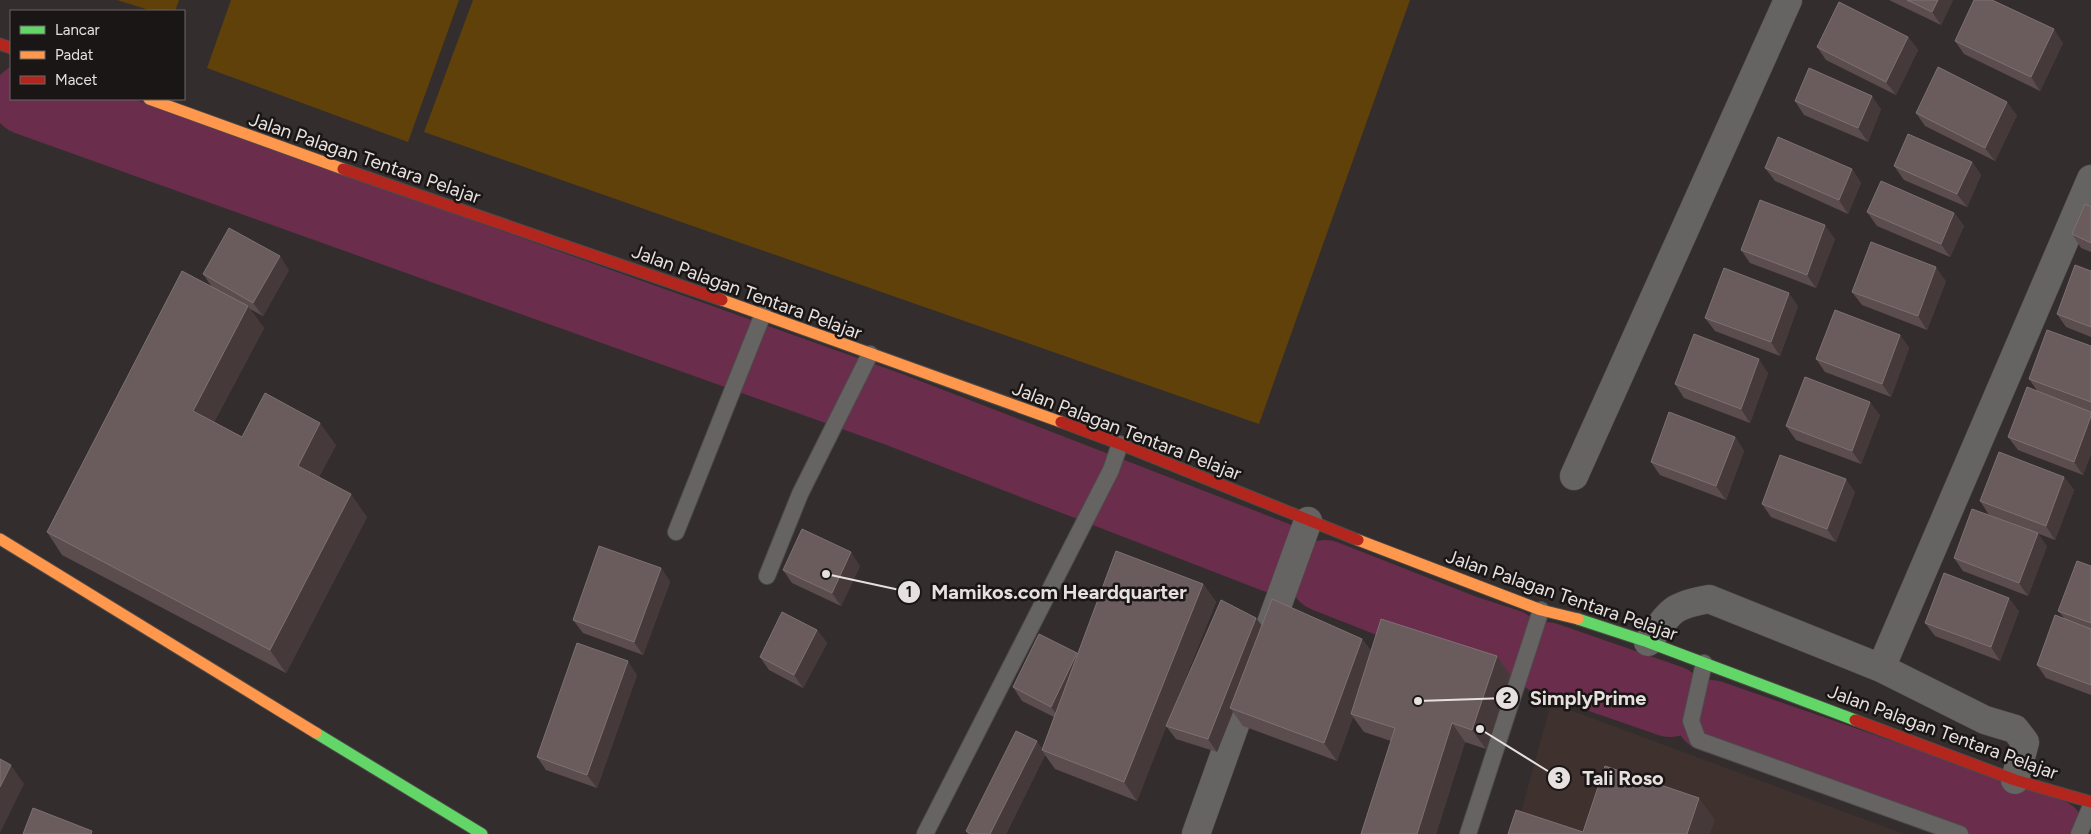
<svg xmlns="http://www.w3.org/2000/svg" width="2091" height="834" viewBox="0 0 2091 834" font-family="Figtree,sans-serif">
<rect width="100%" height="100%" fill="#332e2d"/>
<path fill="#3f312e" d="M1551 703 1904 834H1515Z"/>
<path fill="#60410a" d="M117 0H179L175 11H152Z
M231 0H459L408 142 207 68Z
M473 0H1410L1259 424 424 132Z"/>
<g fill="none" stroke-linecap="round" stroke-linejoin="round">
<path stroke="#6a2d4c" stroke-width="72" d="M27 99 893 409 1275 557
M1325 576 1465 631 1508 645
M1546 658 1670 701
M1711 716 2050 834"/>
<defs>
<path id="lane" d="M676 532 763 314
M767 576 800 494 870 354
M1704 663 1691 721 1698 740 1960 834
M925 834 1111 470 1120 444
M1468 834 1541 610
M2079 834 2091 806"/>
<path id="street" d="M1574 476 1788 0
M1266 637 1308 521
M1648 642C1671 611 1670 606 1709 599L1881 668 1985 720 2015 729 2025 742 2015 780
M1881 668 2091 179
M1196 834 1250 683"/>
<path id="fast" d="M1578 619 1648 642 1855 720
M316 733 482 834"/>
<path id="slow" d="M149 99 343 169
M722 300 1061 422
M0 539 316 733
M1358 540 1541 610 1578 619"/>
<path id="jam" d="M0 44 11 48
M343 169 722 300
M1061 422 1120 444 1358 540
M1855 720 2015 780 2091 802"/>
</defs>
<use href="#lane" stroke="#4f4b4a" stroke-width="18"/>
<use href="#street" stroke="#4f4b4a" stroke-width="29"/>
<use href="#fast" stroke="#4f4b4a" stroke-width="13"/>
<use href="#slow" stroke="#4f4b4a" stroke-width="13"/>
<use href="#jam" stroke="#4f4b4a" stroke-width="13"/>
<use href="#lane" stroke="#666463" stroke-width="16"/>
<use href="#street" stroke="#666463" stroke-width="28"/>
<use href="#fast" stroke="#63d668" stroke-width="11"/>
<use href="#slow" stroke="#ff974d" stroke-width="11"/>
<use href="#jam" stroke="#b3261e" stroke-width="11"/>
</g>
<path fill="#5b4c4e" d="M1889 0H1953L1941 25Z
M1908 37 1918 50 1896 95 1826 60 1817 47Z
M1955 41 2063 43 2040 91 1964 54Z
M1795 101 1881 109 1868 142 1804 115Z
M1916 113 2017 115 1995 161 1925 126Z
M1972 162 1981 175 1967 207 1904 180 1894 166Z
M1765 168 1852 169 1861 183 1848 214 1775 181Z
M2091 207V252L2081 248 2072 234Z
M1867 212 1954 213 1964 226 1950 257 1877 226Z
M1835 239 1816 288 1750 263 1741 250Z
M289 270 263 316 250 309 264 328 214 422 242 437 336 445 319 477 367 517 286 673 62 555 47 532 212 287 203 274Z
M2091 271V337L2066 327 2057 314Z
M1946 281 1927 330 1862 305 1852 292Z
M1798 306 1780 356 1715 331 1705 318Z
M1900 335 1909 348 1891 397 1825 372 1816 359Z
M2091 346V454L2083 475 2018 450 2008 437 2038 392 2029 379Z
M1768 373 1750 423 1684 398 1675 384Z
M1880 415 1861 464 1796 440 1786 426Z
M1735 437 1744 451 1726 500 1660 475 1651 462Z
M2064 477 2074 490 2055 540 1989 515 1980 501Z
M1855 492 1836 542 1771 517 1762 504Z
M2047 546 2028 596 1963 571 1954 558Z
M860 566 841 606 792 583 783 570Z
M2091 566V695L2046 678 2037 665 2064 618 2058 611Z
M661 568 670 582 643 655 583 633 573 620Z
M1203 584 1216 602 1169 719 1256 618 1262 626 1362 639 1371 651 1497 656 1510 675 1486 749 1465 742 1436 834H1361L1391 741 1364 732 1353 717 1337 761 1243 726 1233 712 1217 752 1176 739 1166 726 1137 801 1055 769 1045 755 1006 834H968L966 831 1042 749 1054 717 1022 701 1013 687 1077 653 1078 654Z
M2019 611 2000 661 1935 636 1925 623Z
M817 630 827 643 803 688 769 670 760 657Z
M637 675 597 788 546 770 537 757Z"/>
<path fill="#45393a" d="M1938 0H1953L1941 25 1932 12Z
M2054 29 2063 43 2040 91 2031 77Z
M1908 37 1918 50 1896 95 1886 82Z
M1872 96 1881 109 1868 142 1858 128Z
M2007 102 2017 115 1995 161 1985 148Z
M1972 162 1981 175 1967 207 1957 194Z
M1852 169 1861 183 1848 214 1839 200Z
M1954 213 1964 226 1950 257 1941 244Z
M1825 225 1835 239 1816 288 1807 275Z
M280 256 289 270 263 316 253 303Z
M1936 267 1946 281 1927 330 1918 316Z
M1789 293 1798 306 1780 356 1771 342Z
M248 306 264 328 208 433 193 411Z
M1900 335 1909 348 1891 397 1882 384Z
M1759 359 1768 373 1750 423 1741 409Z
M1870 402 1880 415 1861 464 1852 451Z
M2091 416V454L2083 475 2074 462Z
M320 423 336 445 313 488 298 466Z
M1735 437 1744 451 1726 500 1716 486Z
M2064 477 2074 490 2055 540 2046 526Z
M1846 479 1855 492 1836 542 1827 529Z
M351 494 367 517 286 673 270 650Z
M2038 533 2047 546 2028 596 2019 583Z
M851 552 860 566 841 606 832 593Z
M661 568 670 582 643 655 634 642Z
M1203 584 1216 602 1137 801 1124 782Z
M2009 598 2019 611 2000 661 1991 647Z
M1256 618 1266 631 1230 708 1233 712 1217 752 1208 739Z
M817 630 827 643 803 688 794 675Z
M1362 639 1375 657 1351 714 1353 717 1337 761 1324 743Z
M1077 653 1087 667 1061 720 1051 707Z
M1497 656 1510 675 1486 749 1472 730Z
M628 661 637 675 597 788 587 775Z
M1452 723 1465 742 1436 834H1417Z
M1037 741 1044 751 1042 750 1045 755 1006 834H990Z
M11 765 24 784 0 833V787Z
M1699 798 1715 820 1710 834H1687Z"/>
<path fill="#6a5c5d" stroke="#7e7172" d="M1907 0H1938L1932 12Z
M1974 0H1992L2054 29 2031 77 1955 41Z
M1839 2 1908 37 1886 82 1817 47Z
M1938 67 2007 102 1985 148 1916 113Z
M1809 68 1872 96 1858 128 1795 101Z
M1908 134 1972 162 1957 194 1894 166Z
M1778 137 1852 169 1839 200 1765 168Z
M1881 181 1954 213 1941 244 1867 212Z
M1760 200 1825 225 1807 275 1741 250Z
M2085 204 2091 207V243L2072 234Z
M229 228 280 256 253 303 203 274Z
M1871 242 1936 267 1918 316 1852 292Z
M2075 265 2091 271V327L2057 314Z
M1724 268 1789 293 1771 342 1705 318Z
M182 271 248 306 193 411 242 437 265 393 320 423 298 466 351 494 270 650 47 532Z
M1835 310 1900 335 1882 384 1816 359Z
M2047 330 2091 346V402L2029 379Z
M1694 334 1759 359 1741 409 1675 384Z
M1805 377 1870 402 1852 451 1786 426Z
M2027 387 2091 412V416L2074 462 2008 437Z
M1669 412 1735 437 1716 486 1651 462Z
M1999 452 2064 477 2046 526 1980 501Z
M1780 455 1846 479 1827 529 1762 504Z
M1972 509 2038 533 2019 583 1954 558Z
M802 529 851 552 832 593 783 570Z
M599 546 661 568 634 642 573 620Z
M1116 551 1203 584 1124 782 1042 750Z
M2077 561 2091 566V623L2058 611Z
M1944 573 2009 598 1991 647 1925 623Z
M1272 599 1362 639 1324 743 1230 708Z
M1221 600 1256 618 1208 739 1166 726Z
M782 612 817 630 794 675 760 657Z
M2055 615 2091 629V685L2037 665Z
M1381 619 1497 656 1472 730 1452 723 1417 834H1361L1395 728 1351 714Z
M1039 634 1077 653 1051 707 1013 687Z
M577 643 628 661 587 775 537 757Z
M1016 731 1037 741 990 834H971L966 831Z
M0 759 11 765 0 787Z
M1605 766 1699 798 1687 834H1508L1516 810 1583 832Z
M33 808 92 831 91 834H23Z"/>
<g text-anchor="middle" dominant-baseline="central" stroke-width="5" stroke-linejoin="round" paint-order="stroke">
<g font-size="19" fill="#e6e0de" stroke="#1a1615">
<text transform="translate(365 158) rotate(19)">Jalan Palagan Tentara Pelajar</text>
<text transform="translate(747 292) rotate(20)">Jalan Palagan Tentara Pelajar</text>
<text transform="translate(1127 431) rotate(21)">Jalan Palagan Tentara Pelajar</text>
<text transform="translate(1562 595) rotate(19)">Jalan Palagan Tentara Pelajar</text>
<text transform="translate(1943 732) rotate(20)">Jalan Palagan Tentara Pelajar</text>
</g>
</g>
<path fill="none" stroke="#e6e0de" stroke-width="2" d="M826 574L909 592M1418 701L1507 698M1480 729L1559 778"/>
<g fill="#e6e0de" stroke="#1a1615" stroke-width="2">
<circle cx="826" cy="574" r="5"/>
<circle cx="1418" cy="701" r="5"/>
<circle cx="1480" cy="729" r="5"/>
<circle cx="909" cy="592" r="12"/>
<circle cx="1507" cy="698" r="12"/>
<circle cx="1559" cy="778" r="12"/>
</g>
<g font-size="15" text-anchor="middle" font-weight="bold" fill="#111">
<text x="909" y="597">1</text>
<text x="1507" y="703">2</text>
<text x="1559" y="783">3</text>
</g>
<g font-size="20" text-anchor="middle" font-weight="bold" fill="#e6e0de" stroke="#1a1615" stroke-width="5" stroke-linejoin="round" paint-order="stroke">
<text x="1059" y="599">Mamikos.com Heardquarter</text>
<text x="1588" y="705">SimplyPrime</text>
<text x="1623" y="785">Tali Roso</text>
</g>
<rect x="10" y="10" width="175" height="90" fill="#1a1615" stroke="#6c6765"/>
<rect x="20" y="26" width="25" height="8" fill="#63d668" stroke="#6c6765"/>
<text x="55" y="35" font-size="15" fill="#e6e0de">Lancar</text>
<rect x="20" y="51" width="25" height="8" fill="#ff974d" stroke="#6c6765"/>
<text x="55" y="60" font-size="15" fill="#e6e0de">Padat</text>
<rect x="20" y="76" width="25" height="8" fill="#b3261e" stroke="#6c6765"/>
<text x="55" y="85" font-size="15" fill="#e6e0de">Macet</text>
</svg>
